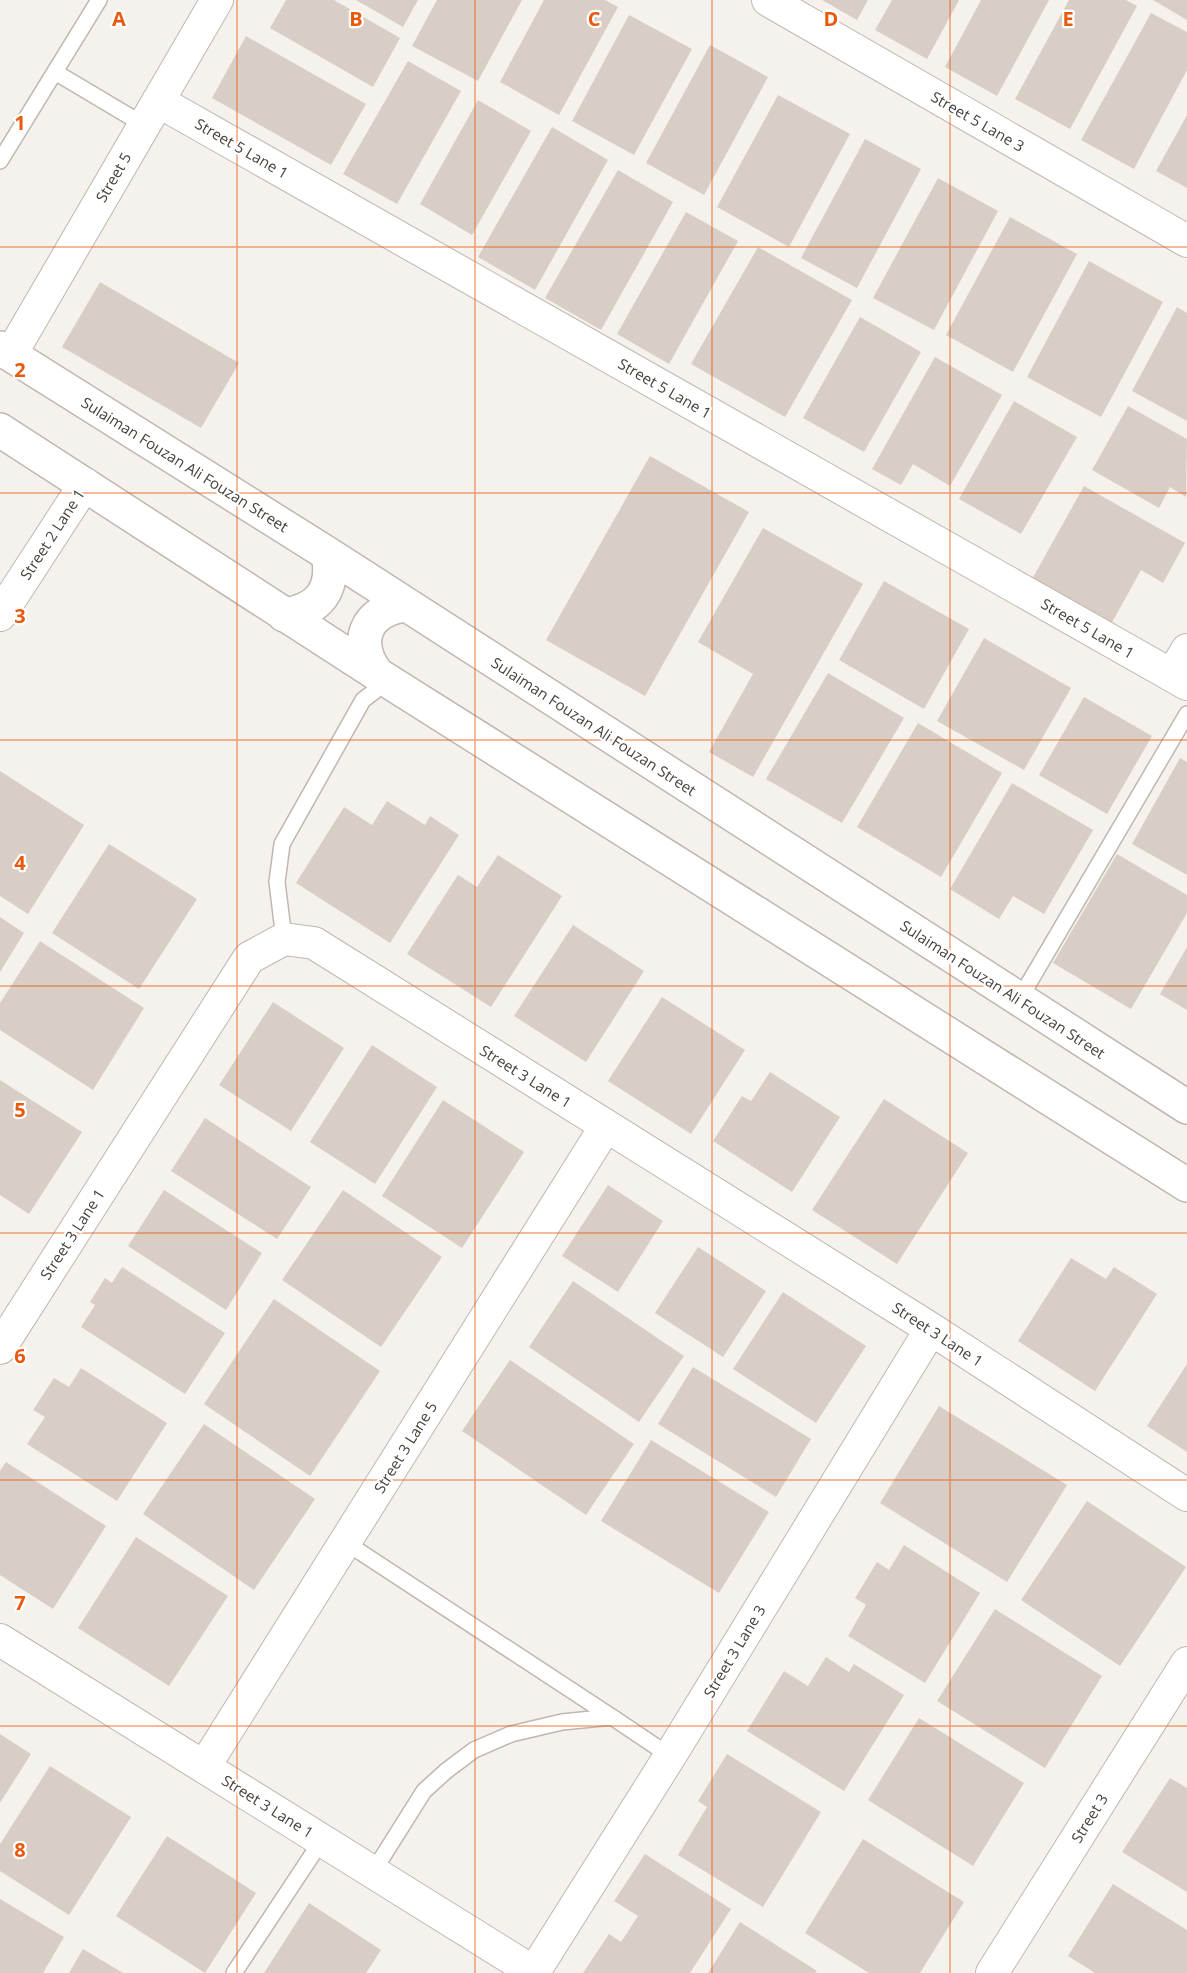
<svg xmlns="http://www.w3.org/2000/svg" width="1187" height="1973" viewBox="0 0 1187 1973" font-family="'Open Sans',sans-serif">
<rect width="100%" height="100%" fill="#f5f1ec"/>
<path fill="#d9cec5" d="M286 0H334L400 38 373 87 270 28Z
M356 0H418L403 27Z
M437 0H522L478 81 412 46Z
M544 0H605L618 7 559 115 500 82Z
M822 0H868L857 20Z
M892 0H959L927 59 875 30Z
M981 0H1049L997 96 945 67Z
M1069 0H1126L1137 6 1070 129 1015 99Z
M1153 0H1187V20Z
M1151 13 1187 32V70L1134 169 1081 140Z
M629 15 692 49 634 155 572 121Z
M246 36 366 104 331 165 212 98Z
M710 45 768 77 704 195 646 163Z
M408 61 461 91 397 204 343 174Z
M778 95 850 134 789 247 717 207Z
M478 100 531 131 472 235 420 204Z
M1187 115V188L1156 171Z
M552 127 608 160 535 290 478 257Z
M865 139 921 169 857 288 801 258Z
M618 170 673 202 601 330 545 298Z
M938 178 998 211 934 330 873 298Z
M686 212 738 241 669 364 617 334Z
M1010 217 1077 254 1013 372 946 335Z
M758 247 852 300 785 417 691 364Z
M1089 261 1163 302 1101 417 1027 377Z
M100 282 239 363 201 428 62 347Z
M1177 307 1187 313V421L1132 391Z
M860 317 921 352 864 452 803 418Z
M935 357 1002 395 950 486 913 464 901 485 872 469Z
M1014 401 1077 437 1021 534 959 499Z
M1128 406 1187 439 1186 497 1170 487 1159 508 1092 470Z
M650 456 749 512 645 696 546 640Z
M1084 486 1185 543 1163 583 1141 570 1110 626 1031 581Z
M763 528 863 584 753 777 709 752 753 674 698 642Z
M884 581 969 629 924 709 839 660Z
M984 638 1071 688 1024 770 937 721Z
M828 673 904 718 842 823 766 779Z
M1084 697 1152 736 1107 814 1039 775Z
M918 723 1002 773 941 877 857 827Z
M1180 758 1187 762V875L1132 844Z
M0 771 84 825 28 914 0 896Z
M1012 783 1093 830 1044 914 1013 896 999 919 950 889Z
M387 801 425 825 430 816 459 835 390 943 296 883 344 807 372 825Z
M109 844 197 899 139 989 52 933Z
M1117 854 1187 895V913L1131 1009 1053 963Z
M498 855 562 896 491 1007 407 954 458 875 477 887Z
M0 917 24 933 0 972Z
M573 925 644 971 586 1062 514 1016Z
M40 941 144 1008 93 1090 0 1030V1003Z
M1187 947V1010L1160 994Z
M662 997 745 1050 691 1134 608 1081Z
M273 1002 344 1048 291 1131 219 1085Z
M372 1045 437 1087 375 1184 310 1142Z
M770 1072 840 1117 792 1192 713 1141 742 1096 751 1101Z
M0 1080 82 1132 29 1214 0 1195Z
M884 1099 968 1153 897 1264 812 1210Z
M443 1100 524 1152 462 1248 382 1196Z
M205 1118 311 1187 277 1239 171 1171Z
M608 1185 663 1221 618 1292 562 1256Z
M164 1190 262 1253 226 1310 128 1246Z
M343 1190 442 1257 381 1347 282 1280Z
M698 1247 766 1291 723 1357 655 1313Z
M1071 1258 1106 1279 1114 1267 1157 1294 1095 1391 1018 1341Z
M122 1267 225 1333 185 1394 81 1327 95 1305 90 1302 105 1278 112 1283Z
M573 1281 684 1356 639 1422 529 1347Z
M783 1292 866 1346 816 1423 733 1369Z
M274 1299 380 1371 310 1476 204 1404Z
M510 1360 634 1444 586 1515 462 1431Z
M1187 1364V1452L1147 1426Z
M693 1367 811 1439 776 1497 658 1424Z
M81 1368 167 1423 117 1501 27 1444 45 1417 33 1410 54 1378 69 1387Z
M939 1406 1067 1485 1007 1582 880 1503Z
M204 1424 315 1499 254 1590 143 1514Z
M651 1440 769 1512 719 1593 601 1521Z
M6 1462 106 1526 53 1609 0 1575V1471Z
M1087 1501 1186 1567 1120 1666 1021 1600Z
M136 1537 228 1596 169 1686 78 1628Z
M904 1545 980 1593 925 1683 848 1636 866 1605 855 1598 877 1562 889 1570Z
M995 1609 1102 1676 1045 1768 937 1701Z
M826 1657 849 1672 854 1664 904 1695 844 1791 747 1731 784 1671 808 1686Z
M919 1718 1024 1783 973 1866 868 1800Z
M0 1734 31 1754 0 1803Z
M727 1754 821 1812 763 1907 678 1855 707 1807 698 1801Z
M50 1766 131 1817 69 1915 0 1871V1844Z
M1170 1778 1187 1788V1892L1122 1852Z
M167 1836 256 1893 205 1973 116 1916Z
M863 1839 964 1902 920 1973H869L805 1933Z
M645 1854 731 1909 690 1973H583L609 1934 621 1942 638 1916 614 1901Z
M1113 1884 1187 1930V1973H1095L1068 1956Z
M0 1899 64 1937 43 1973H0Z
M309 1903 381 1950 366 1973H264Z
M740 1922 817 1971 815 1973H708Z
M83 1949 123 1973H69Z"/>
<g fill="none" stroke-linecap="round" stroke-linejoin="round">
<defs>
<path id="service" d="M55 72 144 125
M0 161 99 0
M284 939 277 882 282 844 363 700 388 681
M1019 1000 1187 714
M345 1542 612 1717
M373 1872 424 1791 446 1771 474 1750 511 1734 562 1722 612 1717 670 1756
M234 1973 322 1840"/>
<path id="minor" d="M768 0 1187 241
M158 101 1187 684
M11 354 217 0
M0 615 85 484
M1172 675 1187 650
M0 1348 249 958 284 939 314 943 931 1329 1187 1495
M0 1640 535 1973
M204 1767 606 1126
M534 1972 670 1756 931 1329
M992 1973 1187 1663"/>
<path id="tertiary" d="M0 348 328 554 1187 1107
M0 430 377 674 1187 1185
M284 615C320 610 335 589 328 554
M377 674C353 642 365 611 405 605"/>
</defs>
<use href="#service" stroke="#c0b7af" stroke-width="18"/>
<use href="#minor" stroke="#c0b7af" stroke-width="34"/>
<use href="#tertiary" stroke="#c0b7af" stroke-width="36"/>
<use href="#service" stroke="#fff" stroke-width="15"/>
<use href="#minor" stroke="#fff" stroke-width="32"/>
<use href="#tertiary" stroke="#fff" stroke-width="33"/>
</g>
<path fill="none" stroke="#e8590c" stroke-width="1.5" stroke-opacity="0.55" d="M237 0V1973M475 0V1973M712 0V1973M950 0V1973M0 247H1187M0 493H1187M0 740H1187M0 986H1187M0 1233H1187M0 1480H1187M0 1726H1187"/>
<g text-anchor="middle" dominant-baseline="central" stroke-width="4.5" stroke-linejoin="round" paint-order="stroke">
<g font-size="15" fill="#49413a" stroke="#fff">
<text transform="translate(978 121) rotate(30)">Street 5 Lane 3</text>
<text transform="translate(242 148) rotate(30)">Street 5 Lane 1</text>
<text transform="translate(113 177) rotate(-60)">Street 5</text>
<text transform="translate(665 388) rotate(30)">Street 5 Lane 1</text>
<text transform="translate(185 464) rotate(32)">Sulaiman Fouzan Ali Fouzan Street</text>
<text transform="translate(52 534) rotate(-57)">Street 2 Lane 1</text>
<text transform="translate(1088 628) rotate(30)">Street 5 Lane 1</text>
<text transform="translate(594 726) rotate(33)">Sulaiman Fouzan Ali Fouzan Street</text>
<text transform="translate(1003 989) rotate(33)">Sulaiman Fouzan Ali Fouzan Street</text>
<text transform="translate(526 1076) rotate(32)">Street 3 Lane 1</text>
<text transform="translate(72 1234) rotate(-57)">Street 3 Lane 1</text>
<text transform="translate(938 1334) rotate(33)">Street 3 Lane 1</text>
<text transform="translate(405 1447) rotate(-58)">Street 3 Lane 5</text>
<text transform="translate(734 1651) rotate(-59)">Street 3 Lane 3</text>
<text transform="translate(268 1806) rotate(32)">Street 3 Lane 1</text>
<text transform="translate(1089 1818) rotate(-58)">Street 3</text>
</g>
</g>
<g font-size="20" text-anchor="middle" font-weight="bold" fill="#e8590c" stroke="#fff" stroke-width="4.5" stroke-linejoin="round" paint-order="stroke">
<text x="119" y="26">A</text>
<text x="356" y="26">B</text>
<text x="594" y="26">C</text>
<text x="831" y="26">D</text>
<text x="1068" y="26">E</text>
<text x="20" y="130">1</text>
<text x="20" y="377">2</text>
<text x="20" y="623">3</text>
<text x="20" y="870">4</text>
<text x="20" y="1117">5</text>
<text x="20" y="1363">6</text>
<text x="20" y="1610">7</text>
<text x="20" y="1857">8</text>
</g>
</svg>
